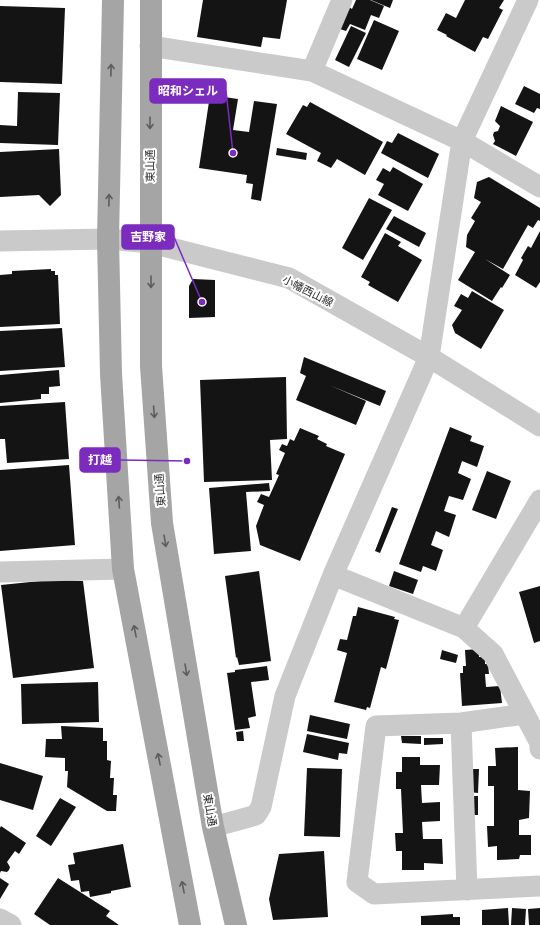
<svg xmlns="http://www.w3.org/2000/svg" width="540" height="925" viewBox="0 0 540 925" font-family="Mulish,'Noto Sans JP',sans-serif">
<rect width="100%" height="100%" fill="#fff"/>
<path fill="#141414" d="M203 0H287L280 39 263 37 261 47 197 37Z
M356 0H370L384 6 379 18 371 15 365 30 350 24 346 31 340 29 349 7 352 9Z
M371 0H393L390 8Z
M465 0H504L499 8 503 10 488 39 483 37 475 52 446 36 447 35 437 30 446 13 456 18Z
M0 6 65 8 62 84 0 82Z
M374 20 399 31 382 70 357 59Z
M351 26 366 33 349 67 335 60Z
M524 86 540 94V109L537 108 534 113 515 104Z
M18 92 60 93 58 145 0 143V125L17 126Z
M210 95 238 99 233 130 249 132 254 101 277 104 261 201 251 199 253 184 246 183 247 175 199 168Z
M310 102 383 142 365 175 337 159 331 168 317 161 321 153 286 134 303 105 307 107Z
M501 106 533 122 516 156 493 144 495 141 493 135 494 132 498 131 500 126 495 121Z
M398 133 439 154 428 178 381 153 387 141 392 143Z
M277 148 307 153 306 160 276 155Z
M59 149 61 195 50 206 39 195 0 197V152Z
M393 167 423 184 408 211 378 195 384 184 376 180 383 168 390 172Z
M489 177 540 208V221L538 220 533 228 528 225 503 269 485 259 510 275 502 288 501 287 492 301 458 280 475 252 466 247 467 235 475 221 471 218 481 202 474 198 477 182Z
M369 198 392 210 363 260 342 248Z
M394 216 426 233 419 247 386 229Z
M540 231V282L536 288 515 275 523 260 521 258 528 246 531 248Z
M385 233 401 242 398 246 422 260 398 302 368 285 370 282 361 277Z
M51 269V271H55V275H58L60 324 0 327V275L12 274V271Z
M193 279 215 280V317L189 318V286Z
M472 291 504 310 481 349 455 333 452 325 462 310 454 306 461 294 468 298Z
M62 328 65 367 0 371V331Z
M304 357 386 391 380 406 329 385 366 401 356 425 296 400 306 376 300 373Z
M59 370 60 386 49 387V394H41V399L0 403V375Z
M286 377 287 439 270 440 272 480 204 482 200 380Z
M65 402 69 459 7 463 5 439H0V406Z
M450 427 472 436 470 441 484 446 477 467 462 461 458 473 471 479 463 500 449 496 444 511 456 515 449 537 436 531 431 545 443 550 436 571 423 566 421 572 399 564Z
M300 428 319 436 317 439 327 444 326 446 345 454 300 561 260 545 256 526 264 505 257 502 261 494 269 497 279 475 276 474 285 453 279 450 282 444 287 446 290 439 294 441Z
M69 465 75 545 0 551V470Z
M487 471 511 481 496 519 472 510Z
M269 483 270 491 246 492 251 551 214 554 209 488Z
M392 507 398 509 380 553 375 551Z
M259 571 271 661 239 665 237 657 236 658 225 576Z
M394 571 418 580 413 594 389 586Z
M50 580 83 581 94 668 13 678 1 585Z
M540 586V641L534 643 519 592Z
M358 607 395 617 394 619 399 620 386 669 381 667 370 708 367 707 366 710 334 702 347 653 337 650 340 639 347 640 353 616H356Z
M479 649V657H485V664H488L489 674H485L486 687 500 686 502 703 462 706 460 673H463V666H466L465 650Z
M442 650 458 655 456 663 440 659Z
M267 666 269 680 251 682 256 716 248 718 250 728 235 730 227 673 235 672V670Z
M98 682 99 722 22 724 21 684Z
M310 715 350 724 347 739 307 731Z
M61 726 103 728V741H107V760L111 761 110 778H114L113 795H117L116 811H107L67 787 68 771H65V758L45 757 46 739H62Z
M243 731 244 741H237L236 732Z
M307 734 349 743 347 754 339 753 338 760 303 752Z
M401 736H421V744L402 743Z
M424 738H443V744L424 745Z
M518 747V790L530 791 529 818 519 820V835H531V855H520L519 859 497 860V846L488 847 487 826H494V786H488V766H496L495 748Z
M402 757H420V765H440L439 785H421L422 803 440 802V821L422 822 423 839H442L443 864 424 863V870H402V851H396L395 833H403L401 789H396V772H402Z
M0 763 43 776 33 810 0 800Z
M307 768 342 769 340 837 304 836Z
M470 769H479L478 793 469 792Z
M469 796H478V815H468Z
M60 798 76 807 51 846 36 836Z
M1 826 26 843 19 854 15 851 7 862 10 867 9 870 7 872 1 871 0 873V828Z
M123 844 131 887 111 891V893L90 897 89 891 81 892 79 880 71 881 68 865 75 864 73 853Z
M324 851 328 917 273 920 269 899 279 854Z
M0 878 9 884 0 899Z
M58 878 110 911 106 916 119 925H50L34 914Z
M508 908 509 925H482V910Z
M512 908 526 909 525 925H511Z
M540 908V925H529L528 909Z
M453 914V917H460V925H421V916Z"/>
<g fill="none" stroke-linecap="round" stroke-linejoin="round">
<path stroke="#cacaca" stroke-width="21" d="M150 46 312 71 462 141 540 187
M312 71 342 0
M0 241 108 239 151 243 289 278 429 357 540 426
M540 500 464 628 493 654 540 743V749
M0 572 123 569
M333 575 429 357 462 141 528 0
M524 714 461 723 376 726 357 882 374 894 540 886
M461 723 467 890
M213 827 256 815 261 807 285 696 333 575 464 628
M0 919 11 925"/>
<path stroke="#a5a5a5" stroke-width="22" d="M113 0 108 239 111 374 123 569 190 925
M151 0V366L162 523 213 827 236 925"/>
</g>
<defs><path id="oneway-shaft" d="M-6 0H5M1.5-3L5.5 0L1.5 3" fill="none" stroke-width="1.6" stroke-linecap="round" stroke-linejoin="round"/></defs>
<g stroke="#5d5d5d">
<use href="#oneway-shaft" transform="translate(111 70) rotate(-89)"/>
<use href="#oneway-shaft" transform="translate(150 123) rotate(90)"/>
<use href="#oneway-shaft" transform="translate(109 200) rotate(-89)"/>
<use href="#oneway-shaft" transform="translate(151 282) rotate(90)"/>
<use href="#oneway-shaft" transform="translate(154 412) rotate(86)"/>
<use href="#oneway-shaft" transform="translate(119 502) rotate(-94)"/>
<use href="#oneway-shaft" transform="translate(165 541) rotate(81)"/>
<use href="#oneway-shaft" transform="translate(135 631) rotate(-101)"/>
<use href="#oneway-shaft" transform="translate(186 670) rotate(81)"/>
<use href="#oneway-shaft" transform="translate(159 759) rotate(-101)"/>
<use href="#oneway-shaft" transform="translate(183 887) rotate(-101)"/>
</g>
<g text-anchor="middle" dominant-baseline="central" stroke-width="4" stroke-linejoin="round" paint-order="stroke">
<g font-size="11" fill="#2d2d2d" stroke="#fff">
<text transform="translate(150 166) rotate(-90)">東山通</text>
<text transform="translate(308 291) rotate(27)">小幡西山線</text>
<text transform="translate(160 490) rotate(-94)">東山通</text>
<text transform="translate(210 810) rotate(80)">東山通</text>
</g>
</g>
<path fill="none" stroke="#7b2cbf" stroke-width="1.5" d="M233 153L226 91M202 302L174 237M187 461L120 460"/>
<g fill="#7b2cbf" stroke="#fff" stroke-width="1.5">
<circle cx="233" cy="153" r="4"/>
<circle cx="202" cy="302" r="4"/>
<circle cx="187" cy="461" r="4"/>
</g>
<g fill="#7b2cbf" stroke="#7b2cbf" stroke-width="1.5">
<rect x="150" y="79" width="76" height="24" rx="4"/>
<rect x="122" y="225" width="52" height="24" rx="4"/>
<rect x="80" y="448" width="40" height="24" rx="4"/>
</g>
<g font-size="12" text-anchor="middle" font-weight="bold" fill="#fff">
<text x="188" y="95">昭和シェル</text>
<text x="148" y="241">吉野家</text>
<text x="100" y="464">打越</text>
</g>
</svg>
